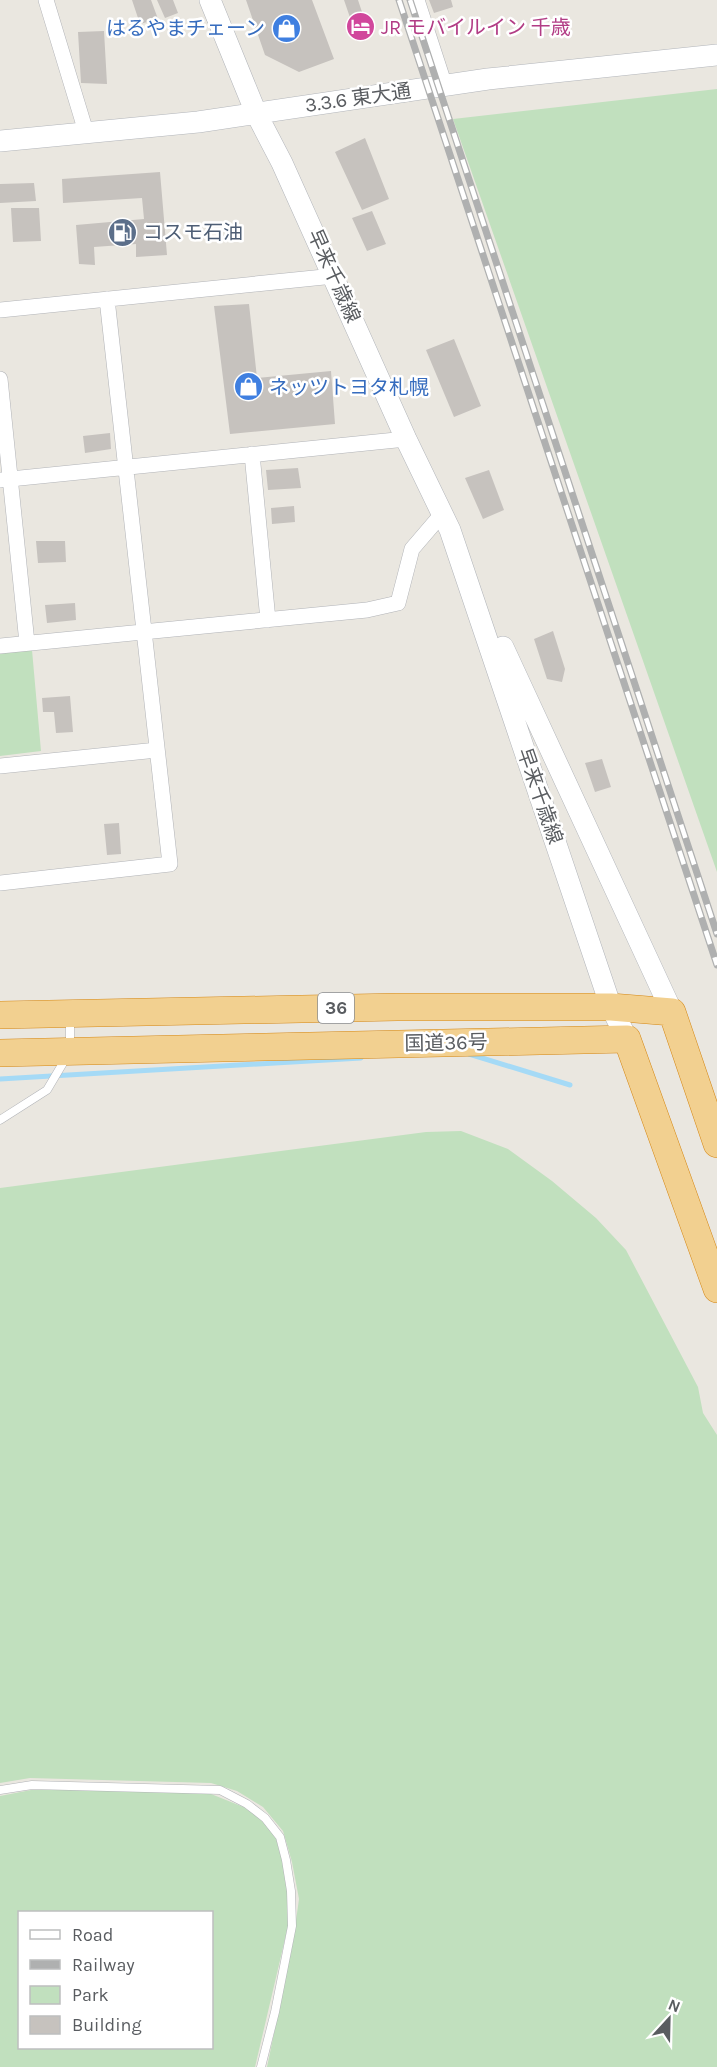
<svg xmlns="http://www.w3.org/2000/svg" width="717" height="2067" viewBox="0 0 717 2067" font-family="Karla,'Noto Sans JP',sans-serif">
<rect width="100%" height="100%" fill="#eae7e0"/>
<path fill="#c1e0be" fill-rule="evenodd" d="M717 89V872L453 119Z
M32 650 41 751 0 756V653Z
M461 1131 508 1149 552 1181 596 1218 626 1250 698 1387 703 1413 717 1435V2067H267L293 1942 299 1899 292 1862 283 1831 263 1807 237 1791 211 1783 30 1778 0 1783V1188L426 1132Z
M97 1789 211 1794 251 1810 275 1834 286 1876 289 1922 255 2067H0V1796L31 1790ZM20 1912H212V2048H20Z"/>
<g fill="none" stroke-linecap="round" stroke-linejoin="round">
<path stroke="#a5daf6" stroke-width="5" d="M469 1054 570 1085
M0 1079 361 1058"/>
</g>
<path fill="#c6c2be" d="M132 0H151L158 19 140 24Z
M157 0H173L178 13 165 18Z
M246 0H312L334 59 299 72 265 55Z
M344 0H358L368 30 356 35Z
M429 0H451L453 7 434 13Z
M104 31 107 84 81 83 78 32Z
M365 138 389 199 362 210 335 152Z
M160 172 167 255 136 257V244L94 247 95 265 79 264 76 225 144 219 142 198 63 203 62 179Z
M34 183 36 201 0 203V184Z
M11 208H39L41 241 13 242Z
M372 211 386 244 367 251 352 218Z
M249 304 257 378 331 371 335 424 230 434 214 306Z
M454 339 481 406 454 417 426 350Z
M110 433 111 449 85 453 83 436Z
M298 468 301 488 268 490 266 470Z
M489 470 504 510 483 519 465 478Z
M294 506 295 522 272 524 271 508Z
M36 541H65L66 562 38 563Z
M75 603 76 620 47 623 45 605Z
M553 631 565 669 562 682 547 679 534 639Z
M70 696 73 732 56 733 54 712H43L42 698Z
M602 759 611 787 595 792 585 763Z
M119 823 121 854 107 855 104 824Z"/>
<g fill="none" stroke-linecap="round" stroke-linejoin="round">
<defs>
<path id="lane" d="M70 1017V1047
M0 1120 47 1090 66 1058
M0 1790 32 1785 220 1790 247 1804 265 1818 280 1837 286 1860 291 1891 292 1926 275 2012 261 2067"/>
<path id="street" d="M46 0 86 132
M417 0 445 86
M0 310 334 276
M0 379 27 643
M252 454 268 620
M0 480 406 439
M0 646 367 610 398 603 412 549 442 514
M0 766 157 750
M0 883 170 864 107 299"/>
<path id="secondary" d="M210 0 256 113 282 163 406 439 450 530 611 1007 627 1039
M0 141 198 122 488 79 717 55
M503 647 672 1012"/>
<path id="highway" d="M672 1012 717 1144
M0 1015 397 1007H611L672 1012
M627 1039 717 1289
M0 1053 627 1039"/>
</defs>
<use href="#lane" stroke="#b1b3b7" stroke-width="9"/>
<use href="#street" stroke="#b1b3b7" stroke-width="16"/>
<use href="#secondary" stroke="#b2b5ba" stroke-width="22"/>
<use href="#highway" stroke="#d58816" stroke-width="28"/>
<use href="#lane" stroke="#fff" stroke-width="8"/>
<use href="#street" stroke="#fff" stroke-width="15"/>
<use href="#secondary" stroke="#fff" stroke-width="21"/>
<use href="#highway" stroke="#f2d090" stroke-width="27"/>
<defs>
<path id="rail" d="M399 0 717 965
M410 0 717 934"/>
</defs>
<use href="#rail" stroke="#afb0b0" stroke-width="7"/>
<use href="#rail" stroke="#fff" stroke-width="4.5" stroke-dasharray="14" stroke-linecap="butt"/>
</g>
<defs>
<symbol id="hotel-disc" viewBox="-11 -11 22 22"><circle r="9.5" fill="#d1479c" stroke="#fff"/><path d="M-6-4.5h1.5V1H6V5H4.5V3h-9V5H-6ZM-4 0a1.8 1.8 0 1 1 3.6 0ZM.5 0V-2.5h3Q6-2.5 6 0Z" fill="#fff"/></symbol>
<symbol id="shop-disc" viewBox="-11 -11 22 22"><circle r="9.5" fill="#3f7fe0" stroke="#fff"/><path d="M-5-2.5h2.3a2.7 3.5 0 0 1 5.4 0H5L5.5 6h-11ZM-1.5-2.5h3a1.5 2.3 0 0 0-3 0Z" fill="#fff"/></symbol>
<symbol id="fuel-disc" viewBox="-11 -11 22 22"><circle r="9.5" fill="#5c6f8a" stroke="#fff"/><path d="M-5.5-6h7V0h2V4h1.3V-2.5L3-4.5l.8-.8L6-3V5H2.5V1h-1V6h-7ZM-4.2-4.7v3.2H.2V-4.7Z" fill="#fff"/></symbol>
</defs>
<g fill-rule="evenodd">
<use href="#hotel-disc" x="344" y="10" width="33" height="33"/>
<use href="#shop-disc" x="270" y="12" width="33" height="33"/>
<use href="#fuel-disc" x="106" y="216" width="33" height="33"/>
<use href="#shop-disc" x="232" y="370" width="33" height="33"/>
</g>
<g text-anchor="middle" dominant-baseline="central" stroke-width="5" stroke-linejoin="round" paint-order="stroke">
<rect fill="#fff" stroke="#8b8d90" stroke-width="1.5" x="318" y="993" width="36" height="30" rx="4.5"/>
<g font-size="18" font-weight="bold" fill="#595c60">
<text x="336" y="1008">36</text>
</g>
<g font-size="20" fill="#b23c85" stroke="#fff" text-anchor="start">
<text x="381" y="27">JR モバイルイン 千歳</text>
</g>
<g font-size="20" fill="#366cbe" stroke="#fff" text-anchor="end">
<text x="265" y="28">はるやまチェーン</text>
<text x="269" y="387" text-anchor="start">ネッツトヨタ札幌</text>
</g>
<g font-size="20" fill="#595c60" stroke="#fff">
<text transform="translate(358 98) rotate(-8)">3.3.6 東大通</text>
<text transform="translate(334 276) rotate(66)">早来千歳線</text>
<text transform="translate(540 796) rotate(71)">早来千歳線</text>
<text transform="translate(446 1043) rotate(-1)">国道36号</text>
</g>
<g font-size="20" fill="#4e5e75" stroke="#fff" text-anchor="start">
<text x="143" y="232">コスモ石油</text>
</g>
</g>
<rect x="18" y="1911" width="195" height="138" fill="#ffffff" stroke="#bdbebf" stroke-width="1.5"/>
<rect x="30" y="1930" width="30" height="9" fill="#ffffff" stroke="#bdbebf" stroke-width="1.5"/>
<text x="72" y="1941" font-size="18" fill="#595c60">Road</text>
<rect x="30" y="1960" width="30" height="9" fill="#afb0b0" stroke="#bdbebf" stroke-width="1.5"/>
<text x="72" y="1971" font-size="18" fill="#595c60">Railway</text>
<rect x="30" y="1986" width="30" height="18" fill="#c1e0be" stroke="#bdbebf" stroke-width="1.5"/>
<text x="72" y="2001" font-size="18" fill="#595c60">Park</text>
<rect x="30" y="2016" width="30" height="18" fill="#c6c2be" stroke="#bdbebf" stroke-width="1.5"/>
<text x="72" y="2031" font-size="18" fill="#595c60">Building</text>
<g transform="translate(669 2019) rotate(22)" stroke="#ffffff" stroke-width="4.5" paint-order="stroke">
<path d="M0-4.5L10 22L0 15L-10 22Z" fill="#595c60"/>
<text y="-9" font-size="16" font-weight="bold" text-anchor="middle" fill="#595c60">N</text>
</g>
</svg>
